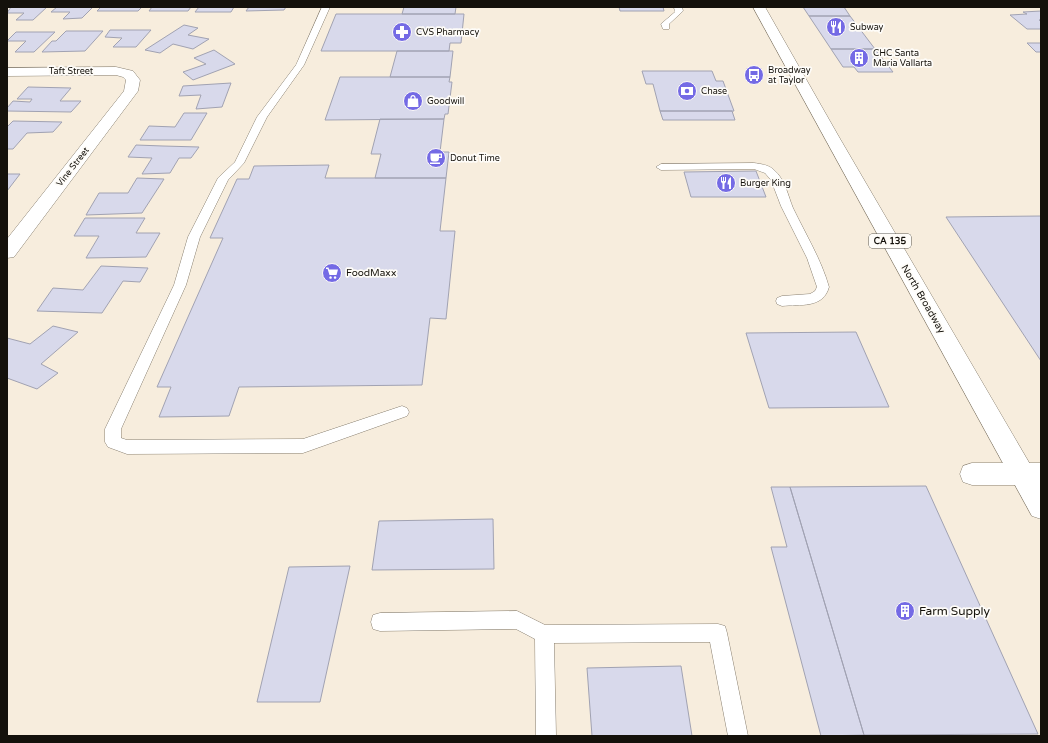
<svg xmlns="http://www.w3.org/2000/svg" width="1048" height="743" viewBox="0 0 1048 743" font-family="'Varela Round',sans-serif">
<rect width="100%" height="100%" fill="#f7eddd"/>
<path fill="#d8d9eb" stroke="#a1a2b2" d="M11 7H47L33 20H16L24 13H7Z
M57 7H93L82 18 63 19 70 12H51Z
M101 7H142L138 11H97Z
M152 7H191L188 11H149Z
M199 7H234L231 12H195Z
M249 7H286L284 10 246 11Z
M404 7H456L455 14H402Z
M619 7H663L664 11H620Z
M803 7H844L850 16H809Z
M1041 11V20H1039L1041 21V29H1027L1010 15 1027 14 1023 12Z
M336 14H464L461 43H450L449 51H321Z
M809 16H850L875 49H831Z
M184 25 198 28 188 35 209 39 193 49 173 44 160 53 145 50Z
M110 30H151L136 47H113L122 38 105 37Z
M66 31H103L85 51 42 52 52 41H56Z
M16 32H55L34 52H15L26 41H7Z
M1027 43H1041V52H1036Z
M831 49H875L893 72H858L854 67H843Z
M214 50 235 64 193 80 183 72 206 64 194 58Z
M397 51H453L450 77H390Z
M642 71H712L716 81H723L734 111H660L653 84H646Z
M340 77H450L449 82H452L448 114H445L444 119 325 120Z
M231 83 222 107 196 109 201 95 179 96 183 86Z
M28 87 71 88 60 101H81L71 112 7 111V108L13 101 30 102 32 99H17Z
M660 111H732L735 120H663Z
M184 113H207L191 140H140L149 126 175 127Z
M380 119H444L440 152H449L446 178H375L381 154H371Z
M13 121 62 122 53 132 27 133 13 149H7V127Z
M136 145 163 146 199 147 191 158H179L170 173 142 174 152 158 128 157Z
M329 165 325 178H446L440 231H455L446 319 430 318 422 385 239 387 229 416 159 417 171 387H157L223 238H210L237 179H249L254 166Z
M756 171 766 197H691L684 172Z
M7 174H20L7 191Z
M137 178 164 179 142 213 86 215 99 193H128Z
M1041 216V361L946 217Z
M85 218H145L136 233H160L146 257 86 258 99 236H74Z
M101 266 148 268 140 282 123 281 102 313 37 311 53 288 83 290Z
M53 326 78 332 41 364 58 373 37 389 7 378V338L30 344Z
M856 332 889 407 769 408 746 333Z
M926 486 1038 734 864 735 790 487Z
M771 487H790L864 735 821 736 771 547H787Z
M493 519 494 569 372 570 379 521Z
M350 566 320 702H257L289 567Z
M681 666 692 736H592L587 668Z"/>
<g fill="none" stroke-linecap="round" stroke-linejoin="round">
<defs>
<path id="service" d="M322 7H330L304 65 267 117 244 163 228 180 200 237 186 285 121 429V438L127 440 303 439 402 406 407 408 409 412 407 416 303 453 127 454 108 447 105 442V429L174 285 188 237 218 178 235 162 257 117 296 65Z
M674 7H682L683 11 669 24V29H663L661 24 675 12Z
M754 163C761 164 769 165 774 170 785 179 788 196 793 208 806 235 821 259 829 287 823 309 800 304 782 306L777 304 776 301 777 298 782 296 810 294 815 291 817 287 807 258 781 206 771 180 765 173 754 169 661 170 656 167 661 164Z
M517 611 545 625 718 624 725 626 727 633 748 736H728L710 642 554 643 556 736H536L535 639 516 629 380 631 373 629 371 622 373 615 380 613Z"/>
<path id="minor" d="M116 67 133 71 140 80 138 91 14 257 7 258V239L124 91 126 80 123 77 116 75 7 76V68Z"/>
<path id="tertiary" d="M972 463H1041V485H972L963 482 960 474 963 466Z"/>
<path id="primary" d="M753 7H765L839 137 1041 483V519L1032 516Z"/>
</defs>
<use href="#service" stroke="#898071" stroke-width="1"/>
<use href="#minor" stroke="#898071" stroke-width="1"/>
<use href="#tertiary" stroke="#898071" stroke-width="1"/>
<use href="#primary" stroke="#898071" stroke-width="1"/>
<use href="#service" fill="#fff" fill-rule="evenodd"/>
<use href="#minor" fill="#fff" fill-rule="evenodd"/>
<use href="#tertiary" fill="#fff" fill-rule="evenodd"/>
<use href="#primary" fill="#fff" fill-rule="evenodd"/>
</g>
<defs>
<symbol id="restaurant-disc" viewBox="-11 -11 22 22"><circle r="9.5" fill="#746ae5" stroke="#fefcf8"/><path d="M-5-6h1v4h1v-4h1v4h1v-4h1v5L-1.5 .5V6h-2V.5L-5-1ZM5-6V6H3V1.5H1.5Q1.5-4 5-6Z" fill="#fff"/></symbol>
<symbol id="pharmacy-disc" viewBox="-11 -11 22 22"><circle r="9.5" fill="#746ae5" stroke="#fefcf8"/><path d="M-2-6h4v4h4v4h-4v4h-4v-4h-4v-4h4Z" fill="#fff"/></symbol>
<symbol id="building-disc" viewBox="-11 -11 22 22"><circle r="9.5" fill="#746ae5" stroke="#fefcf8"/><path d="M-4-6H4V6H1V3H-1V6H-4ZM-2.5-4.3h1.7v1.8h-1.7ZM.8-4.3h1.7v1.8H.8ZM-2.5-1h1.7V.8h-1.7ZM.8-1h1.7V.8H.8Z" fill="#fff"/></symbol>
<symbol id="bus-disc" viewBox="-11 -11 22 22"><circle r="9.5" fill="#746ae5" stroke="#fefcf8"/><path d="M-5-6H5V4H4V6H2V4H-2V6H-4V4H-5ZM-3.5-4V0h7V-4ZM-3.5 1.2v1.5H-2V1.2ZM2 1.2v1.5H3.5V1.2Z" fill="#fff"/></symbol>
<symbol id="bank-disc" viewBox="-11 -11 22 22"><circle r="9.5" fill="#746ae5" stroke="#fefcf8"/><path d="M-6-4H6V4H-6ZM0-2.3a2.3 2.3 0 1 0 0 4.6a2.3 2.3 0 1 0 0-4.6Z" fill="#fff"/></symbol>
<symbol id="shop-disc" viewBox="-11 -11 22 22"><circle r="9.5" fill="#746ae5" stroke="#fefcf8"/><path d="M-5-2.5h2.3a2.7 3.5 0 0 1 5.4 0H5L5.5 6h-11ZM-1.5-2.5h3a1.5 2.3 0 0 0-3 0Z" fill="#fff"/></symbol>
<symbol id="cafe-disc" viewBox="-11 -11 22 22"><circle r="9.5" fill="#746ae5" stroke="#fefcf8"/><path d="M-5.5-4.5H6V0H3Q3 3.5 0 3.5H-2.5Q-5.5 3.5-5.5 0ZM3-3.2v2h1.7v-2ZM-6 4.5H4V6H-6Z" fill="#fff"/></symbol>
<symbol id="supermarket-disc" viewBox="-11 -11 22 22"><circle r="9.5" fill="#746ae5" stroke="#fefcf8"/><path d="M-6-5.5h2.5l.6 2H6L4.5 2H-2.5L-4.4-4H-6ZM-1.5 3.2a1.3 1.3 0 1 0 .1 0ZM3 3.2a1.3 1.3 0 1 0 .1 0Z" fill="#fff"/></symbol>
</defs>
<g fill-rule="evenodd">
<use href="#restaurant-disc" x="825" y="16" width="22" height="22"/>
<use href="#pharmacy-disc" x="391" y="21" width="22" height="22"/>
<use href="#building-disc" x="848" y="47" width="22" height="22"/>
<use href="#bus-disc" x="743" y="64" width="22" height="22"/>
<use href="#bank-disc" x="676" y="80" width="22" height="22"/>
<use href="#shop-disc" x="402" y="90" width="22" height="22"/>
<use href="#cafe-disc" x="425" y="147" width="22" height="22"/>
<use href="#restaurant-disc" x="715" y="172" width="22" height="22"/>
<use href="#supermarket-disc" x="321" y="262" width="22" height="22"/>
<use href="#building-disc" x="894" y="600" width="22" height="22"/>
</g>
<g text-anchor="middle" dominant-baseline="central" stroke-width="3.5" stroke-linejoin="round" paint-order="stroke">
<g font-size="9" fill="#14110b" stroke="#fefcf8" text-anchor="start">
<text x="850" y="27">Subway</text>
<text x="416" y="32">CVS Pharmacy</text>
<text x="873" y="53">CHC Santa<tspan x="873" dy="10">Maria Vallarta</tspan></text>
<text x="768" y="70">Broadway<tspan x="768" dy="10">at Taylor</tspan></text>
<text x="701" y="91">Chase</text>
<text x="427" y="101">Goodwill</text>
<text x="450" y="158">Donut Time</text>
<text x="740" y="183">Burger King</text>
</g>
<g font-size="9" fill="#14110b" stroke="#fefcf8">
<text x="71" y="71">Taft Street</text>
<text transform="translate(73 167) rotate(-52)">Vine Street</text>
</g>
<rect fill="#fefcf8" stroke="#5a5852" stroke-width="1" x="869" y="234" width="42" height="14" rx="3"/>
<g font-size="9" font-weight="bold" fill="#14110b">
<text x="890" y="241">CA 135</text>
</g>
<g font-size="10" fill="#14110b" stroke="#fefcf8" text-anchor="start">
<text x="346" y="273">FoodMaxx</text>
</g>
<g font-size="10" fill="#14110b" stroke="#fefcf8">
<text transform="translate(923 299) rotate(60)">North Broadway</text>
</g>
<g font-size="12" fill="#14110b" stroke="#fefcf8" text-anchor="start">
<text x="919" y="611">Farm Supply</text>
</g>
</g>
<rect width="1048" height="743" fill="none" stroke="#14110b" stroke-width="16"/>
</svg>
